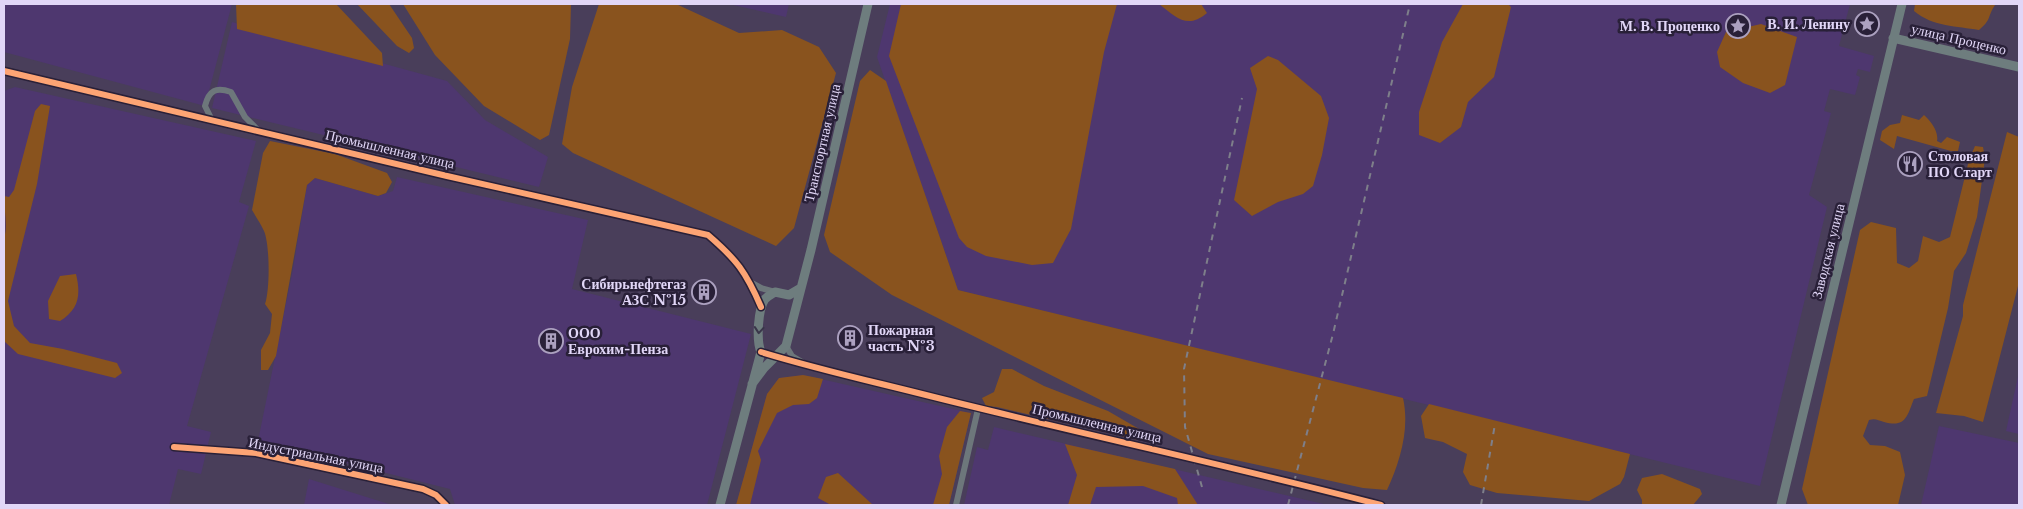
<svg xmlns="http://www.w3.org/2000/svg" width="2023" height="509" viewBox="0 0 2023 509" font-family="'Libre Baskerville',serif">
<rect width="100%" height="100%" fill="#493e5a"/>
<path fill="#4e376f" d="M4 4H232L205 106 4 52Z
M729 4H789L786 17Z
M890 4H1850L1839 46 1874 56 1870 72 1858 69 1856 75 1860 77 1855 95 1830 89 1824 111 1831 113 1809 195 1827 207 1760 486 958 290 877 57Z
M232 22 447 81 485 120 548 157 539 187 212 108Z
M15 87 256 141 239 202 249 206 187 426 211 432 201 474 178 469 169 505H4V91Z
M397 177 588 220 572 289 751 334 707 505H455L450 489 258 441 293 269 307 185 315 178 378 196 393 191Z
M2019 372V434L2006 431Z
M803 375 971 413 949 505H736L767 394 779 378Z
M1939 426 2019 443V505H1921Z
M994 427 1028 435 1328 505H964L977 447 988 450Z
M309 479 392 505H304Z"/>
<path fill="#89531e" d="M236 4H336L382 53 383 66 237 29Z
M357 4H389L412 38 414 48 409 53 397 46Z
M403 4H571L570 39 549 135 540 140 484 106 435 55Z
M599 4H676L739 33 782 30 819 47 836 73 794 228 776 246 573 153 562 144 572 87Z
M901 4H1117L1104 52 1071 229 1053 263 1032 265 986 256 967 247 959 238 889 56Z
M1159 4H1201L1207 13C1187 30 1176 17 1159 4Z
M1463 4H1508L1511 7 1494 77 1468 102 1461 127 1440 143 1419 135V112L1442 42Z
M1915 4H1995V5C1987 17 1992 19 1979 30 1957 26 1933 27 1914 11Z
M1761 24 1797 37 1785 85 1770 93 1743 83 1720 67 1717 52 1726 32Z
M1268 56 1278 60 1321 96 1329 118 1322 155 1313 186 1303 194 1278 202 1252 216 1234 200 1257 89 1250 68Z
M870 70 886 81 958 290 1403 398C1410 429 1400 462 1387 490L1363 488 1208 454 892 295 830 252 824 235 860 81Z
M41 104 50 106 37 184 8 301 14 326 30 343 63 349 117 363 122 373 115 378 18 354 4 341V239C8 225 4 211 4 196L9 197 14 190 35 111Z
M1902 115 1919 120 1924 115C1931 121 1939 132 1937 141L1941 143 1947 137 1960 142 1958 151H1951L1897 136 1894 149 1880 140 1882 131 1890 125 1900 123Z
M2007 132 2019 137V282L1983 422 1964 416 1936 413 1963 316V305Z
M270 141 335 154 387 173 392 182 386 193 378 196 315 178 307 185 276 356 268 370H261V350L270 333 272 314 265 304C270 290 270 245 264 231 261 224 256 217 252 210L263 153Z
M1975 146 1983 147 1985 158 1977 217 1966 253 1954 271 1948 308 1927 396 1914 399C1907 416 1906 428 1884 422 1878 420 1875 418 1869 420L1863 436 1870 445 1885 446 1900 452 1905 475 1898 505H1808L1802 489 1860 230 1871 222 1896 228 1897 263 1909 268 1918 261 1923 236 1939 242 1950 237 1969 160Z
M76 274C81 295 79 309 60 321L49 319 48 301 60 276Z
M1002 369H1012L1044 386 1108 411 1146 433 1147 438 1138 440 997 407 986 406 982 398 994 392Z
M803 375 823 379 817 398 809 404 793 405 777 413 758 451 761 460 750 505H736L767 394 779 378Z
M1429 404 1630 454 1624 477 1620 484 1589 501 1497 493 1470 485 1463 472 1467 454 1443 442 1425 438 1421 416Z
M960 411 971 413 949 505H933L942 474 939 456 947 427Z
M1065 444 1175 469 1198 505H1178L1177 498 1143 486 1096 487 1090 505H1068L1077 475Z
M838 473 873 505H831L818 498 826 477Z
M1662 474 1700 489 1702 494 1693 505H1642V500L1637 490 1642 478Z"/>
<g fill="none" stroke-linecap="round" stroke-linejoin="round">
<path stroke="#6d777b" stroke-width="6" d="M4 71 447 176 708 235C737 260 746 272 761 307
M212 120 205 106C209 90 216 87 231 92L245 117 259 131
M750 282 761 288 775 292
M786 346 792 356 802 362
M761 352C813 368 866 380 918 393 1072 432 1228 465 1381 505
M174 447 256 453 423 489 436 495 446 505
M956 505 978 409"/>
<path stroke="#6e7d7e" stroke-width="9" d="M1893 38 2019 67
M752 384 764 368 786 346 811 250 868 4
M720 505 761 352C756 340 758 309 765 299 768 296 772 294 775 292L789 295 801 288
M1781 505 1902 4"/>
<path stroke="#7e7f8a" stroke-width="2" stroke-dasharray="6 6" stroke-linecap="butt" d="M1202 487 1185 427 1184 369 1242 98
M1288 505 1333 334 1410 4
M1481 505 1495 424"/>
<defs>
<path id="cycleway" d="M4 71 447 176 708 235C737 260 746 272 761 307
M761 352C813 368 866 380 918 393 1072 432 1228 465 1381 505
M174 447 256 453 423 489 436 495 446 505"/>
</defs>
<use href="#cycleway" stroke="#292038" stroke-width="9"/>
<use href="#cycleway" stroke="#fda474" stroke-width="6"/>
</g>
<defs><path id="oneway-chevron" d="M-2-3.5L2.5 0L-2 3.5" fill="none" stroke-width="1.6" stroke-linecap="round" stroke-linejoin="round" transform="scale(1.25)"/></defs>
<use stroke="#3a374a" href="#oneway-chevron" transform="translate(759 330) rotate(95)"/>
<defs>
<symbol id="sight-ring" viewBox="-11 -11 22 22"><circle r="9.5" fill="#292038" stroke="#aca1c0" stroke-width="1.5"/><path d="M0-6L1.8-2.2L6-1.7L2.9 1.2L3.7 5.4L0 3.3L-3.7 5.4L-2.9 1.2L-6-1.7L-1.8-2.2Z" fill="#aca1c0"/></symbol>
<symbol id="restaurant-ring" viewBox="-11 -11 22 22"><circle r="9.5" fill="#292038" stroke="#aca1c0" stroke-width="1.5"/><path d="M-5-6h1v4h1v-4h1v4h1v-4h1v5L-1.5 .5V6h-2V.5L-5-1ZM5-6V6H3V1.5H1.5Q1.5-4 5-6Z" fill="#aca1c0"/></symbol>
<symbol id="building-ring" viewBox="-11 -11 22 22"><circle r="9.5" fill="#292038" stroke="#aca1c0" stroke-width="1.5"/><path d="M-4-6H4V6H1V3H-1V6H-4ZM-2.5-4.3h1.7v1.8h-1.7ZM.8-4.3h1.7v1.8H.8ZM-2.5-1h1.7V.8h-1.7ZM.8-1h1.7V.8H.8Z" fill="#aca1c0"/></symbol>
</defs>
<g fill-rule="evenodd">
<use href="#sight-ring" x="1853" y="10" width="28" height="28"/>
<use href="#sight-ring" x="1724" y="12" width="28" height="28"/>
<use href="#restaurant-ring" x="1896" y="150" width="28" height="28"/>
<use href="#building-ring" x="690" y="278" width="28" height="28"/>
<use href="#building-ring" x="836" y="324" width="28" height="28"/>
<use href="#building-ring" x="537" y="327" width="28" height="28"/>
</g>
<g text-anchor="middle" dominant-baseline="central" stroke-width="5" stroke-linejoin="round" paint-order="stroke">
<g font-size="14" font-weight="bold" fill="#e1d6f7" stroke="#292038" text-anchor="end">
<text x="1850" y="24">В. И. Ленину</text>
<text x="1720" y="26">М. В. Проценко</text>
<text x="1928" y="156" text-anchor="start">Столовая<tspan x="1928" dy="16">ПО Старт</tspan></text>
<text x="686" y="284">Сибирьнефтегаз<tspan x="686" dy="16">АЗС №15</tspan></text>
<text x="868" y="330" text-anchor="start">Пожарная<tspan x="868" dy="16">часть №3</tspan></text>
<text x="568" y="333" text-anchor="start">ООО<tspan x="568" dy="16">Еврохим-Пенза</tspan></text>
</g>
<g font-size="14" fill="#e1d6f7" stroke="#292038">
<text transform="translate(1959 39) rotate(13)">улица Проценко</text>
<text transform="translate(822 143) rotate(-77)">Транспортная улица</text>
<text transform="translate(390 149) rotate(13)">Промышленная улица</text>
<text transform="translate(1828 251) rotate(-76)">Заводская улица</text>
<text transform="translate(1097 423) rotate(13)">Промышленная улица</text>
<text transform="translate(316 455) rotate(11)">Индустриальная улица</text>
</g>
</g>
<rect width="2023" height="509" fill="none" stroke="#e1d6f7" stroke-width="10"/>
</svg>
